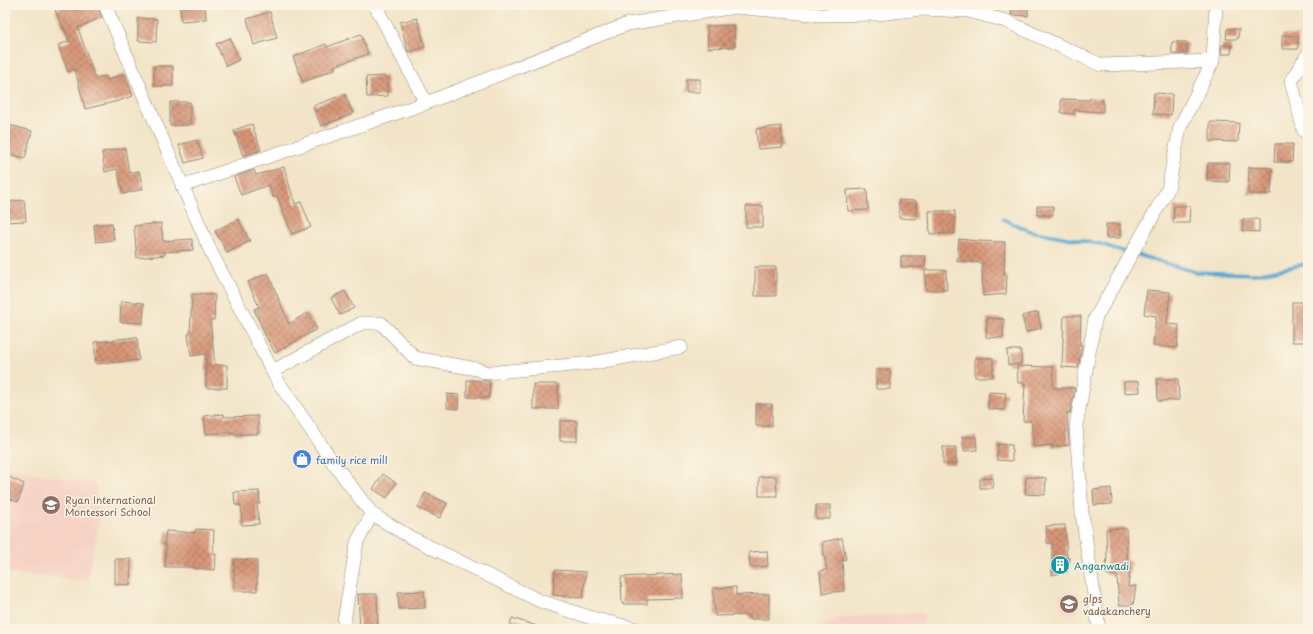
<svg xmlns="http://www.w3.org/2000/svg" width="1313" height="634" viewBox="0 0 1313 634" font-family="'Playpen Sans',sans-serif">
<defs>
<pattern id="building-cross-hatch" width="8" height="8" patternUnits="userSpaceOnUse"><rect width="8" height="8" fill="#d89577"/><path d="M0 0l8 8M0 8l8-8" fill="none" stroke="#af7a62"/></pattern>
</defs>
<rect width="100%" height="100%" fill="#fcf5e5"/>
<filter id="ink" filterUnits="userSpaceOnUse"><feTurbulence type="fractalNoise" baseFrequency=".025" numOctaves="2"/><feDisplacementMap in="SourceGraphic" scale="8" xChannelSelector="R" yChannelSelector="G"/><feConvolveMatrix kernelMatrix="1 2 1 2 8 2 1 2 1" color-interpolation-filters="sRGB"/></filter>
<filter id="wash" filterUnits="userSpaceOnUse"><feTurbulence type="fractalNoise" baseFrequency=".012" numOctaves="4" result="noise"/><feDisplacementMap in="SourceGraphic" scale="16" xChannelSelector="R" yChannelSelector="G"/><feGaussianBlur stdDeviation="0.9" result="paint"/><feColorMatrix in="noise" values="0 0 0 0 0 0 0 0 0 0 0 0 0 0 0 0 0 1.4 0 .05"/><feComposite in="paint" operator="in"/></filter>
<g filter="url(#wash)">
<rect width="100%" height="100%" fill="#f2e4c7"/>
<path fill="#f6d2c5" d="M5 468 96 484 99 525 87 581 5 573Z
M1078 592V612L1063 614 1059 595Z
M924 613 923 629H818L836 618Z"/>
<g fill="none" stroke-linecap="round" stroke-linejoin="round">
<path stroke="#55a6cf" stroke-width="3.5" d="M1003 219 1030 231 1100 244 1129 253
M1135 254 1195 272 1255 274 1306 264 1308 265"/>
</g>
<g id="blocks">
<path fill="url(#building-cross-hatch)" d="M66 5H96L102 17 78 28 95 78 106 76 107 80 125 74 133 96 118 101 85 109 75 69 68 72 58 45 70 41 55 10Z
M180 5H205L206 19 181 21Z
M1012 5H1028V16L1011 15Z
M270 12 277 38 254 45 247 19Z
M138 18 157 19 156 42 138 41Z
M417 18 425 47 408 52 400 22Z
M734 25 735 47 708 48 707 26Z
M1227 29H1239L1238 39H1226Z
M361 34 368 54 334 66 335 69 303 82 293 57 326 44 327 47Z
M1282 35 1298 36V49H1282Z
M230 38 239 60 226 66 216 44Z
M1172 42H1187V54H1172Z
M1222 45H1232L1231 54H1221Z
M154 66H173V86H154Z
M386 76 388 96 367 97 366 77Z
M686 79H700V92H686Z
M1154 93 1172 94 1171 115 1153 114Z
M345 94 353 114 321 126 313 106Z
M1090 98 1103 99V112L1074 110V114L1061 113V99L1090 100Z
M170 102H190V125L170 126Z
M1210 122 1239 123 1238 142 1210 141Z
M5 124 32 131 25 158 5 153Z
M252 124 261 150 243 156 234 130Z
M781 126 783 147 758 149 756 129Z
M197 140 203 158 185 163 179 145Z
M1275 144H1293L1292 162H1274Z
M125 148 129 173 139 171 143 189 123 194 117 169 105 172 102 152Z
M1208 163H1230L1229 182 1207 181Z
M284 167 295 204 301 202 311 227 292 234 277 196 273 197 269 185 241 195 234 177 254 170 256 175Z
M1249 167 1272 168 1271 194H1248Z
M867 189 868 210 848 211 847 190Z
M24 200 26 221 6 222 5 202Z
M899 200 916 201V219L899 218Z
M746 206H763V227H746Z
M1037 206H1053V215H1037Z
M1174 206H1190L1189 223H1173Z
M929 211H955V233L930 234Z
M238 219 250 241 227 253 215 231Z
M1243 219H1259V232L1242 231Z
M112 223 114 240 96 242 94 225Z
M161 223 163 241 192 239 193 250 164 252 165 255 137 258 134 226Z
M1106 224H1120V238H1106Z
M959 239 977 241 1005 242 1004 275H1007L1006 294 983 296 982 263 957 261Z
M901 256H926L925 267H901Z
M755 267H776V296H755Z
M925 270H946L947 290H926Z
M268 273 289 324 307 313 317 329 275 353 266 337 254 309 259 307 248 282Z
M1147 290 1170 292 1167 324 1179 325 1177 348 1153 346 1156 316 1144 314Z
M345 291 354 308 340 315 331 298Z
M192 294 215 295 214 320H210L215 365H227V388H206V354L191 356 188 334H190Z
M121 301 144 303 143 323 120 322Z
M1292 302H1308V342H1292Z
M1038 312 1041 328 1026 332 1022 316Z
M1064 316H1081L1080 345H1082L1078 368 1062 367Z
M987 318 1004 319 1003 338 986 337Z
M137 337 139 360 96 364 94 342 118 340V339Z
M1007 350H1021V364L1008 365Z
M975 358H993V377H975Z
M1017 366 1053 367V388H1075L1070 413H1067L1069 445 1052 447V445L1034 447 1031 421H1023L1025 383H1018Z
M876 370H890V389H876Z
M1157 379H1178L1179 400 1158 401Z
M467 380 490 381 489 398 467 397Z
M1139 381 1140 392 1124 393V382Z
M533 384H558V409H533Z
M989 392 1006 393 1004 410 988 409Z
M447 394 459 395 458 409 447 408Z
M756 404H772V426H756Z
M224 414V417L258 416V434H234V432L206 434 204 416Z
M560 421H577V441H560Z
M962 437H976L977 450 964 451Z
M998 444 1012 445V461L997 460Z
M943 447H956V464H943Z
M383 474 396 483 387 498 373 489Z
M5 475 24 484 18 502 5 497Z
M776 476 777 496H759V477Z
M1026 477 1046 478 1045 495 1025 494Z
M993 478V488H980V479Z
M1111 488 1112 504 1094 505 1093 490Z
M259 491 260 504H257L259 524 242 525 241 505H235L234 492Z
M425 493 447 503 440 518 418 508Z
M816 505H830V519H816Z
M1065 525 1067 558H1070L1067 572 1052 575V543H1047L1046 526Z
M1126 528 1127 560 1131 561 1128 587 1136 586 1133 605H1119L1117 576 1105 574 1107 556 1106 529Z
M196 529 214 530 213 553 216 554 215 570 194 568V567H165L166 545H164L166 531 195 533Z
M842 538 846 559 842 560 844 591 822 593 820 571 827 570 822 542Z
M767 551 768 566 750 567 749 552Z
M115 559H131L130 585 115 584Z
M234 559 257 560V591H234Z
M555 570 586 572 583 598 553 595Z
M682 574 683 598 647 599V604H622L621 577Z
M736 587V595L769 594V619H750V615L715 616 713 588Z
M424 591 425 608 399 609 398 592Z
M358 594H377L378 629H360Z
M512 618 540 627 539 629H509Z"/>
</g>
</g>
<g filter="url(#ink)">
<use href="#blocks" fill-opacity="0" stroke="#8e8879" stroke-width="1"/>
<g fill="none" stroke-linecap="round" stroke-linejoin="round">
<defs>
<path id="minor" d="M105 5 210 250 277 380 334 464 372 514 410 537 540 601 592 618 637 629
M375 5 426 103
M1304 131 1291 81 1308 54
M182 186 426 103 628 24 735 7 821 15 878 14 921 9 968 11 1006 21 1101 65 1213 61
M273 371 362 323H381L415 358 477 369 487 373 593 363 681 347
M345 629 344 621 357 542 372 514
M1099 629 1082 513 1076 426 1095 319 1168 189 1180 127 1213 61 1216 5"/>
</defs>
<use href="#minor" stroke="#8e8879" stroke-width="14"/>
<use href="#minor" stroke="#fff" stroke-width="13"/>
</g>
</g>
<defs>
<symbol id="shop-disc" viewBox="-11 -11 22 22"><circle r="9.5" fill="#3f7fe0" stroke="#fcf5e5"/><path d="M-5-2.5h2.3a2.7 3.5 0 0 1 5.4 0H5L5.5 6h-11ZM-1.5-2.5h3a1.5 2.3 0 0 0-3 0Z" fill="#fff"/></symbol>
<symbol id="school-disc" viewBox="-11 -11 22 22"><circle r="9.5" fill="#8d6e63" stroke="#fcf5e5"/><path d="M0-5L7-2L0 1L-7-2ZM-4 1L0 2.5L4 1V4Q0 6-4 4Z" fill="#fff"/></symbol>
<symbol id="building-disc" viewBox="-11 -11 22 22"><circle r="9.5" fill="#0f9aa8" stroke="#fcf5e5"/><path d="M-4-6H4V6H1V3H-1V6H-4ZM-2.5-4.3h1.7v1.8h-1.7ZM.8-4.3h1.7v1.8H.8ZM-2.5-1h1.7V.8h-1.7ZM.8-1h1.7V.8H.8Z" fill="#fff"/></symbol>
</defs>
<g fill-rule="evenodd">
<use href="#shop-disc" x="291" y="448" width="22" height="22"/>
<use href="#school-disc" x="40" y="494" width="22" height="22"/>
<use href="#building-disc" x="1049" y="554" width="22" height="22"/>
<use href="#school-disc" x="1058" y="593" width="22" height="22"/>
</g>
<g text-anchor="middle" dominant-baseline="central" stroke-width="3" stroke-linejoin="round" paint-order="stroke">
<g font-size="10" fill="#366cbe" stroke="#fcf5e5" text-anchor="start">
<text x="316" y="459">family rice mill</text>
</g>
<g font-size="10" fill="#785e54" stroke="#fcf5e5" text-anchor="start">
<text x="65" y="499">Ryan International<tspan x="65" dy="12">Montessori School</tspan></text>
<text x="1083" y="598">glps<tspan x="1083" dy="12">vadakanchery</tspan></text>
</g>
<g font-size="10" fill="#0d838f" stroke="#fcf5e5" text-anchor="start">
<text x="1074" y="565">Anganwadi</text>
</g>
</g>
<rect width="1313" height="634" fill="none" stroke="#fcf5e5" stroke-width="20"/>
</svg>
